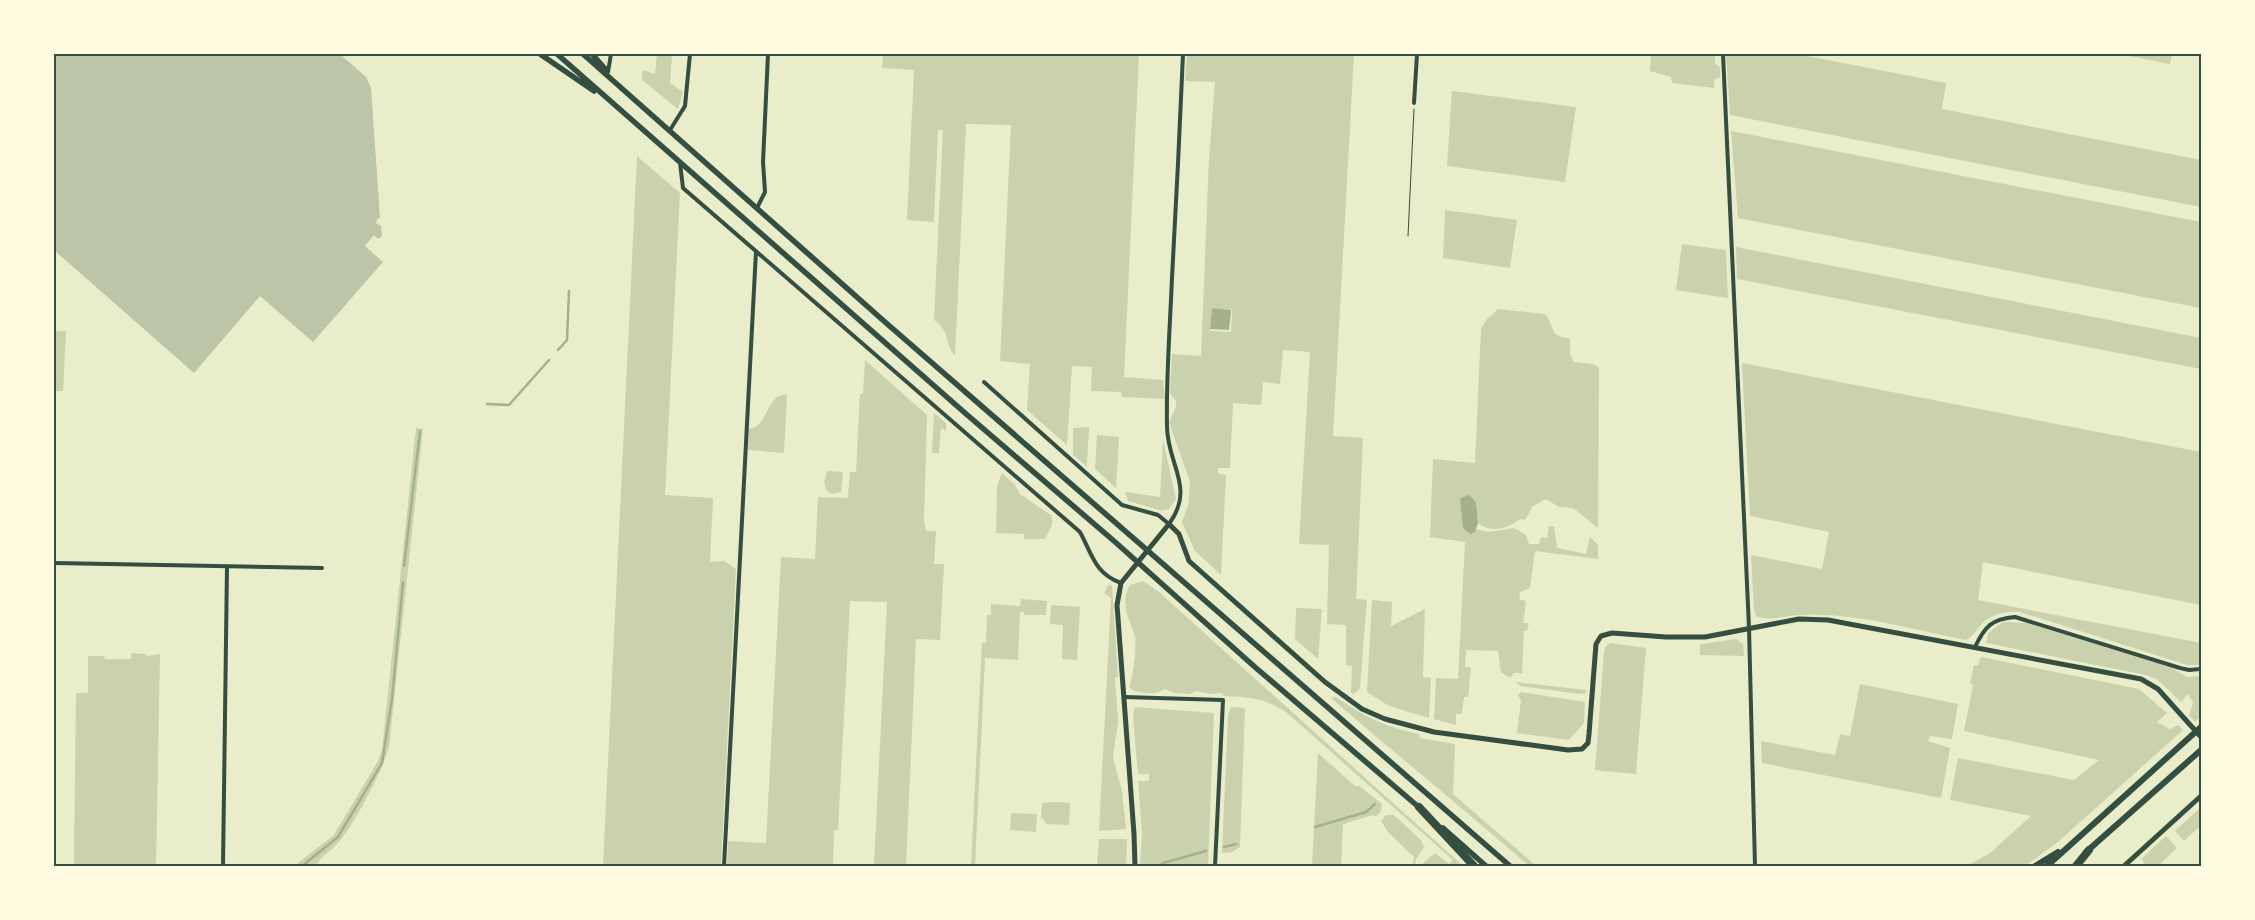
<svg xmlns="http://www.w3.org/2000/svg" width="2255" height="920" viewBox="0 0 2255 920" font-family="Ubuntu,sans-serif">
<rect width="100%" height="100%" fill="#e9edc9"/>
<path fill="#cad2ad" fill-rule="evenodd" d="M657 54H672L670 83 683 92 678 109 642 80 643 70 655 74Z
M883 54H1139L1124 377 1163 380 1165 399 1122 397 1121 392 1091 391 1092 367 1072 366 1067 445 1027 410 1030 364 1000 361 1011 125 966 124 955 355C945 347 951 331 934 320L943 130H938L934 222 907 220 914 70 882 68Z
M1187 54H1354L1333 436 1363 438 1356 599 1367 600 1360 688 1354 694 1351 693 1352 666 1346 665V625L1327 624 1329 545 1299 544 1310 352 1283 350 1280 384 1263 382 1261 405 1233 403 1230 468H1218V474L1226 475 1221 575 1195 551 1182 522 1188 506 1190 482 1169 422 1176 407V401L1170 394 1172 354 1201 356 1209 159 1215 82 1185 81ZM1212 308 1232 310 1231 332 1210 331Z
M1651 54H1715V64L1720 67V77L1714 80V88L1672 83 1671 77 1650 71Z
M1726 54H1797L1946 83 1942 109 2201 160V207L1730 115Z
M2119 54H2172L2170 64Z
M1452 91 1576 107 1565 182 1447 166Z
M1731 131 2201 222V308L1738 218Z
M637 156 680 193 665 495 713 498 710 562 724 561 736 569 721 866H603Z
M1445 210 1517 220 1510 268 1443 258Z
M1682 244 1726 250 1728 298 1676 290Z
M1736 247 2201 338V369L1737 279Z
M1498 309 1545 314C1556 328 1548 337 1570 338V354L1574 362 1592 364 1599 367 1598 528 1573 508 1559 507 1546 499 1533 506 1525 520 1520 519C1508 528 1491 534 1478 523L1476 502 1460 501 1463 528 1475 532 1476 529 1489 532 1514 528 1526 535 1529 544H1539L1541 537 1547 538 1549 526 1554 527 1557 548 1586 554 1590 537 1598 545V559L1535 551 1530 588 1520 592 1519 599 1526 601 1523 623H1529L1527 631H1524L1522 673H1514L1510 678 1501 672 1498 651 1466 650 1465 667H1471L1468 697H1464L1462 714H1456V725L1434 719 1436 678 1458 679 1465 542 1430 537 1433 459 1475 463 1481 329 1486 320Z
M54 331H66L63 391H54Z
M865 360 927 415 924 521 926 531H936L934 564H944L940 640 916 639 906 866H874L887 602 850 601 838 830H834L833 866H727L728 841 766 843 781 557 815 559 818 497 848 498 850 472H856L860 394H863Z
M1742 363 2201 452V605L1983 562 1978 600 2201 643V665H2187L2020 612C2005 611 1990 614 1980 626 1975 631 1973 637 1966 640 1914 630 1855 612 1802 615 1788 615 1769 622 1756 616L1754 610 1751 555 1822 569 1829 532 1750 516Z
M787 394 784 453 748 450 749 429C770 425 765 395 787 394Z
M934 413 946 423V431L941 428 939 453H932Z
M1089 427 1087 464V467L1073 455V428Z
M416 428 423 429 389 747C383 769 353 828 337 844 330 852 321 856 316 866H294L334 835 378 761 382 750Z
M1097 435 1119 437 1116 488 1095 469Z
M1163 440 1176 499 1168 510 1164 509 1163 511 1128 501 1125 492 1160 497Z
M827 471 843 472 841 492 832 494 826 490 824 482Z
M1002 473 1015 485 1020 494 1052 516V525L1045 539H1024V534L996 533 997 486Z
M1143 581 1160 593 1463 866H1420L1435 853 1449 864 1453 860 1286 712C1264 698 1250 697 1224 696L1221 693 1210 694 1196 691 1189 694 1174 693 1165 689C1158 695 1139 694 1131 689L1129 686C1133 681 1137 645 1135 637 1130 619 1119 604 1130 585Z
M1109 584 1112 586 1118 677H1115L1118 722 1113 758 1122 791 1126 829 1099 831 1111 598 1104 593Z
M1021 599 1047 601 1046 615H1024V612H1020L1018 660 985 658 975 866H971L982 643H986L987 615H991V604L1020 606Z
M1372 600 1392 602 1391 626 1425 609 1423 677 1431 678 1429 718 1389 706 1367 692Z
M1051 605 1080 607 1077 660 1062 659 1063 625 1050 624Z
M1296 608 1322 609 1318 659 1295 639Z
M2003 622 2027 623 2172 668 2187 677 2201 676V716L2195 722 2189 715 2193 703 2188 694 2181 702 2158 680 2146 675 1986 643 1988 633Z
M1736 639 1743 644 1744 656 1700 655V644Z
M1610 643 1646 648 1636 774 1595 770 1604 653 1605 647Z
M131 653 146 654V656L160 654 156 866 74 864 76 693H88V656H104L105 659H131Z
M1981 657 2139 689 2167 713 2157 722 2170 729 2178 725 2183 730 2058 842 2025 866H1967L1990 853 2031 816 1950 800 1958 758 2074 780 2099 760 1964 731 1973 685 1970 684 1974 665H1978Z
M1515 682 1586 690V693L1580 694 1521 686Z
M1860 684 1958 704 1952 739 1930 736 1928 741 1950 748 1941 798 1762 763 1761 741 1835 755 1840 734 1850 736Z
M1521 692 1585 702 1584 723 1569 740 1517 733 1521 700 1518 695Z
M1336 697C1365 717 1385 727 1419 734L1420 738 1455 744 1453 794 1536 866H1529C1464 809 1397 755 1331 698Z
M1135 707 1214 713 1208 866H1140L1142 832 1138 781H1149V774H1138L1133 716Z
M1231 707 1245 708 1240 847 1232 852 1222 853 1228 716Z
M1318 753 1355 786H1359L1382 804 1381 811 1376 817 1373 815 1343 824 1341 866H1312Z
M1057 802 1070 803 1069 825 1047 824 1041 817 1042 803Z
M2201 807V829L2198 828 2184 841 2175 831Z
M1011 813 1037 814 1036 832 1010 830Z
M1386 815H1394L1421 840 1424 847 1416 859 1415 866H1413L1414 857 1388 832 1381 821Z
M2166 836 2177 848 2158 866H2147L2141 859Z
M1099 839H1127L1126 866H1097Z"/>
<path fill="#a3b18a" d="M1212 308 1231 310 1229 330 1210 329Z
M1469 495 1476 502 1478 523 1475 532 1470 534 1463 528 1460 501 1461 498Z"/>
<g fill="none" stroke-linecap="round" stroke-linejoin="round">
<path stroke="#a3b18a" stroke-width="2.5" d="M558 350 567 340 569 291
M487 404 509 405 549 360
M404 566 420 431
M1315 827 1366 812 1375 804
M1224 847 1236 844
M302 866 338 837 382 763 392 699 403 582
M1159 866 1163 863 1206 851"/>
</g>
<path fill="#bcc5a7" d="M54 54H340L366 77 371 88 380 218 377 219 376 223 381 226 382 236 378 239 374 235 365 246 383 262 313 342 260 296 194 373 54 250Z"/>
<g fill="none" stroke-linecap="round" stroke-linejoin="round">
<path stroke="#344e41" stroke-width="1" d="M1408 236 1414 109"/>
<path stroke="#344e41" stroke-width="4" d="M1723 54 1749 628 1755 866
M608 72 611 54
M1414 103 1417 54
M670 130 685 106 690 54
M680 163 683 188 1080 532C1092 554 1095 574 1121 583
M757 208 765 192 763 162 768 54
M984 382 1122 505 1158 515 1169 524C1196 487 1167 465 1167 426 1166 377 1170 327 1172 278 1176 203 1180 129 1183 54
M54 563 322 568
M1975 647C1985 626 1992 619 2015 617L2180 668 2189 670 2201 669
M1124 697 1223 700 1215 866
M223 866 227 566
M724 866 756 251"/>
<path stroke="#344e41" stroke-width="5" d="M1135 866 1134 834 1117 605 1121 583 1169 524 1179 534 1189 561 1325 682 1362 709 1385 719 1434 732 1568 750 1582 749 1588 743 1589 734 1596 644 1601 636 1612 633 1666 637H1705L1799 619 1828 620 2141 679 2158 689 2201 737
M2124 866 2201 796"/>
<path stroke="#344e41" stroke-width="5.5" d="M540 54 594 91
M557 54 965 413 1114 541 1256 668 1421 809
M583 54 885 322 1510 866
M592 54 607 71
M1443 828 1486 866"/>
<path stroke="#344e41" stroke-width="6" d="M2086 852 2201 750
M2035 866 2058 852
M2047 866 2201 727"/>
<path stroke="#344e41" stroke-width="8" d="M1419 807 1474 866
M2076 866 2089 850"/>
</g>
<rect width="2255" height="920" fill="none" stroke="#fefae0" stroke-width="110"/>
<rect x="55" y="55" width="2145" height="810" fill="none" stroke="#344e41" stroke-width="2"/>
</svg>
